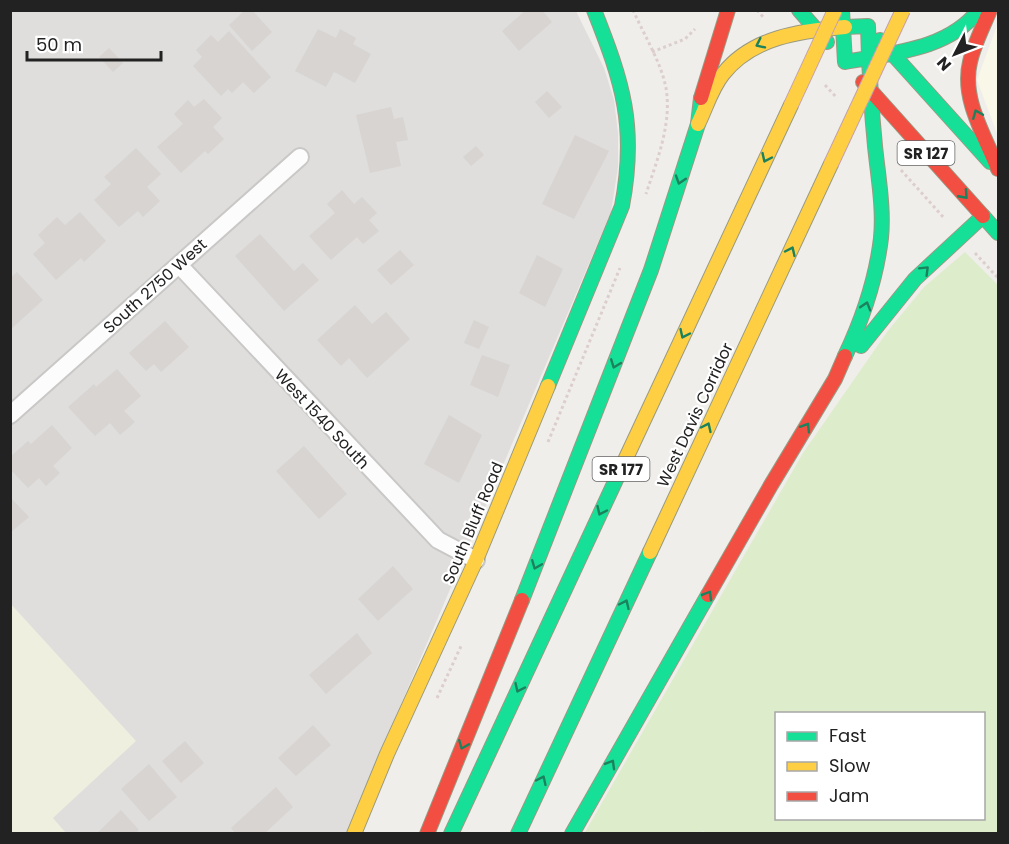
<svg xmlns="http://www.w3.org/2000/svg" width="1009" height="844" viewBox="0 0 1009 844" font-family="Poppins,sans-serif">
<rect width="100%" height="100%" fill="#f0eeeb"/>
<path fill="#dfdedc" d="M10 11H576L604 68 614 100 618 133V167L611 212 346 833H11Z"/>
<path fill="#f8f7e8" d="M998 23V136L977 80Z"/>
<path fill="#efefdf" d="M10 603 136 741 53 818 66 833H11Z"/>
<path fill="#ddeccb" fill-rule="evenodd" d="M965 252 998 285V833L706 834 703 831 700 834H584L803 453 887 332 924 287ZM776 714H984V818H776Z"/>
<path fill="#d7d4d2" d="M245 10H252L272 32 252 51 229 25Z
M526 10H542L552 22 519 51 502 31Z
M318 29 336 38 340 29 356 38 353 44 371 54 355 83 334 72 326 87 295 71Z
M229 31 271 77 254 93 243 82 232 93 228 89 221 96 193 66 202 57 196 50 211 35 218 42Z
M109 48 123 63 113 72 99 57Z
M547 91 562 107 549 118 535 102Z
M204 99 222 118 213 127 224 139 208 154 205 151 181 173 157 147 183 124 174 114 188 100 194 107Z
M391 107 394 119 403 117 408 140 396 142 401 166 370 173 356 115Z
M575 135 609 151 574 219 542 204Z
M476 146 484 155 471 166 463 157Z
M136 148 161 174 147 187 160 201 143 217 138 211 119 227 94 200 111 184 104 177Z
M342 190 354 204 362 197 377 213 369 220 379 231 363 244 357 237 331 260 309 236 335 213 327 204Z
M80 212 106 241 84 262 81 258 56 280 33 254 45 243 38 235 57 217 65 225Z
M260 234 294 271 303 263 319 280 284 311 235 256Z
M400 250 414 265 391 285 377 270Z
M537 255 563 269 545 307 519 293Z
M17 272 43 300 10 330V278Z
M355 305 372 324 386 312 410 339 367 378 349 358 341 366 317 340Z
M474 320 489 327 479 349 464 343Z
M165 321 189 347 161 372 154 364 146 371 129 353Z
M482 355 510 365 498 397 470 385Z
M117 369 141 396 124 411 135 422 120 435 110 423 95 436 68 407 94 384 96 387Z
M449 415 482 435 459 483 424 464Z
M52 425 72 448 53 466 60 473 46 486 39 478 28 488 10 469V457L28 441 31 444Z
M304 446 347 494 319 519 276 471Z
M10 497 29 517 10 533Z
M393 566 413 589 378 621 358 599Z
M357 633 372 653 326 694 309 675Z
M313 725 331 745 296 776 278 758Z
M185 741 204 763 181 783 162 761Z
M149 764 177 797 149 821 121 789Z
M276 787 293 807 264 834H236L231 828Z
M121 810 139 830 135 834H96Z"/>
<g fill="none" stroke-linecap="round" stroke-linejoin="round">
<defs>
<path id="street" d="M179 265 438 540 476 560
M10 415 300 157"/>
<path id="fast" d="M799 10 827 42
M842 10 845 62C892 53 948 50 979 10
M845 27 868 26C869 66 871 106 875 146 878 176 884 208 881 238 876 280 863 318 845 356
M880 40 990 162
M983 216 998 233
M861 346 915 279 983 216
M548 386 622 206C637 127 623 83 594 10
M522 600 651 270 698 124 701 98
M451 834 620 471
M518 834 650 552
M572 834 708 595"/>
<path id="slow" d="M698 124C706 108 711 89 723 74 752 37 800 31 845 27
M620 471 791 105
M650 552 831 164
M354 834 387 754 476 560 548 386"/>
<path id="jam" d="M990 10C983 27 974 44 970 62 961 99 985 136 998 169
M863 82 983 216
M701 98 728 10
M708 595 771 485 835 379 845 356
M427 834 522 600"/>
</defs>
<use href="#street" stroke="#c9c8c7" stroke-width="20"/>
<use href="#fast" stroke="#999a82" stroke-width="16"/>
<use href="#slow" stroke="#999a82" stroke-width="16"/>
<use href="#jam" stroke="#999a82" stroke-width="16"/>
<path stroke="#dccecd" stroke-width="3" stroke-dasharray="3 3" stroke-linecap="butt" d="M633 10C644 35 661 62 666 88 672 124 657 160 646 194
M757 10 764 18
M652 52 685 39 695 29
M825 85 837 98
M901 170 945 219
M975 253 998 278
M548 442 620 268
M437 698 462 644"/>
<use href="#street" stroke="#fdfcfc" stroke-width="16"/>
<use href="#fast" stroke="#16e098" stroke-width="14"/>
<use href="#slow" stroke="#ffcf43" stroke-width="14"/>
<use href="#jam" stroke="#f24e42" stroke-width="14"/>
<defs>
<path id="slow-bridge" d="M791 105 835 10
M831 164 903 10"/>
</defs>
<use href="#slow-bridge" stroke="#c5a2ac" stroke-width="16" stroke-linecap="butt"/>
<use href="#slow-bridge" stroke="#ffcf43" stroke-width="14"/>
</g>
<defs><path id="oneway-chevron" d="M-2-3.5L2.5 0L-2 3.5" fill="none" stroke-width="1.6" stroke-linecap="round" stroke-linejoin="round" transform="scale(1.5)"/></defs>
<g stroke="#1c815d">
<use href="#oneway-chevron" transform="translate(760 44) rotate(154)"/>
<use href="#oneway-chevron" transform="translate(977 114) rotate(-112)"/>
<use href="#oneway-chevron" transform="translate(766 158) rotate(115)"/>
<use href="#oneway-chevron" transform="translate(680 180) rotate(108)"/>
<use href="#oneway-chevron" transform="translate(964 195) rotate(48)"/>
<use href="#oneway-chevron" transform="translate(791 251) rotate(-65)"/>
<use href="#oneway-chevron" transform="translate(925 270) rotate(-45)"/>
<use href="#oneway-chevron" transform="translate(866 306) rotate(-73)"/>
<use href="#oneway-chevron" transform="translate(684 334) rotate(115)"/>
<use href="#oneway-chevron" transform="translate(615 364) rotate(111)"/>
<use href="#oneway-chevron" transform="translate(707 427) rotate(-65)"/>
<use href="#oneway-chevron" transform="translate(806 427) rotate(-59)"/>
<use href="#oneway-chevron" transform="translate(601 511) rotate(115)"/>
<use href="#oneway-chevron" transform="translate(536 565) rotate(112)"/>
<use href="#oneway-chevron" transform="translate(708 595) rotate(-60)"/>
<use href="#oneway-chevron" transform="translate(625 604) rotate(-65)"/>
<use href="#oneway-chevron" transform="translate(519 688) rotate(115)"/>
<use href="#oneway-chevron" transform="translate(463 745) rotate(112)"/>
<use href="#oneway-chevron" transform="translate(611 764) rotate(-60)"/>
<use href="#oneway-chevron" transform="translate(542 780) rotate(-65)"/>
</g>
<g text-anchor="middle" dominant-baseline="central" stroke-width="4.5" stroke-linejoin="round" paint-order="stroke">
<g fill="#fff" stroke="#646464" stroke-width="1.5">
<rect x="897.5" y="141" width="57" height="24" rx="4.5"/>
<rect x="592.5" y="457" width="57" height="24" rx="4.5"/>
</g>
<g font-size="15" font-weight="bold" fill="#222">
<text x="926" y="153">SR 127</text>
<text x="621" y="469">SR 177</text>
</g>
<g font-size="16" fill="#222" stroke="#fff">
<text transform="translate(155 286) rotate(-42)">South 2750 West</text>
<text transform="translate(695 415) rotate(-65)">West Davis Corridor</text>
<text transform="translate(322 419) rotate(47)">West 1540 South</text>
<text transform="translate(473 523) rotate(-67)">South Bluff Road</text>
</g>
</g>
<rect width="1009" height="844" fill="none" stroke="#222222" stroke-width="24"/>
<rect x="775" y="712" width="210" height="108" fill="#ffffff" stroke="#a7a7a7" stroke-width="1.5"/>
<rect x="787" y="732" width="30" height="9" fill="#16e098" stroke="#a7a7a7" stroke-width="1.5"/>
<text x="829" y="742" font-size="18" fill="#222222">Fast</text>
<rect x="787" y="762" width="30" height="9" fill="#ffcf43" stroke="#a7a7a7" stroke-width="1.5"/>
<text x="829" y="772" font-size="18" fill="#222222">Slow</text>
<rect x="787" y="792" width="30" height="9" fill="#f24e42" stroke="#a7a7a7" stroke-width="1.5"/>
<text x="829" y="802" font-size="18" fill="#222222">Jam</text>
<g transform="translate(955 54) rotate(228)" stroke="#ffffff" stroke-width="4.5" paint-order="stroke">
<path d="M0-4.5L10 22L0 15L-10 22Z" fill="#222222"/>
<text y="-9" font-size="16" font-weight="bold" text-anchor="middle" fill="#222222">N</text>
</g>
<path d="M27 51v9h134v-9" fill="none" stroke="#222222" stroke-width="3"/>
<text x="36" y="51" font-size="18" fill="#222222" stroke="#ffffff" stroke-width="4.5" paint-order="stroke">50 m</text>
</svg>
